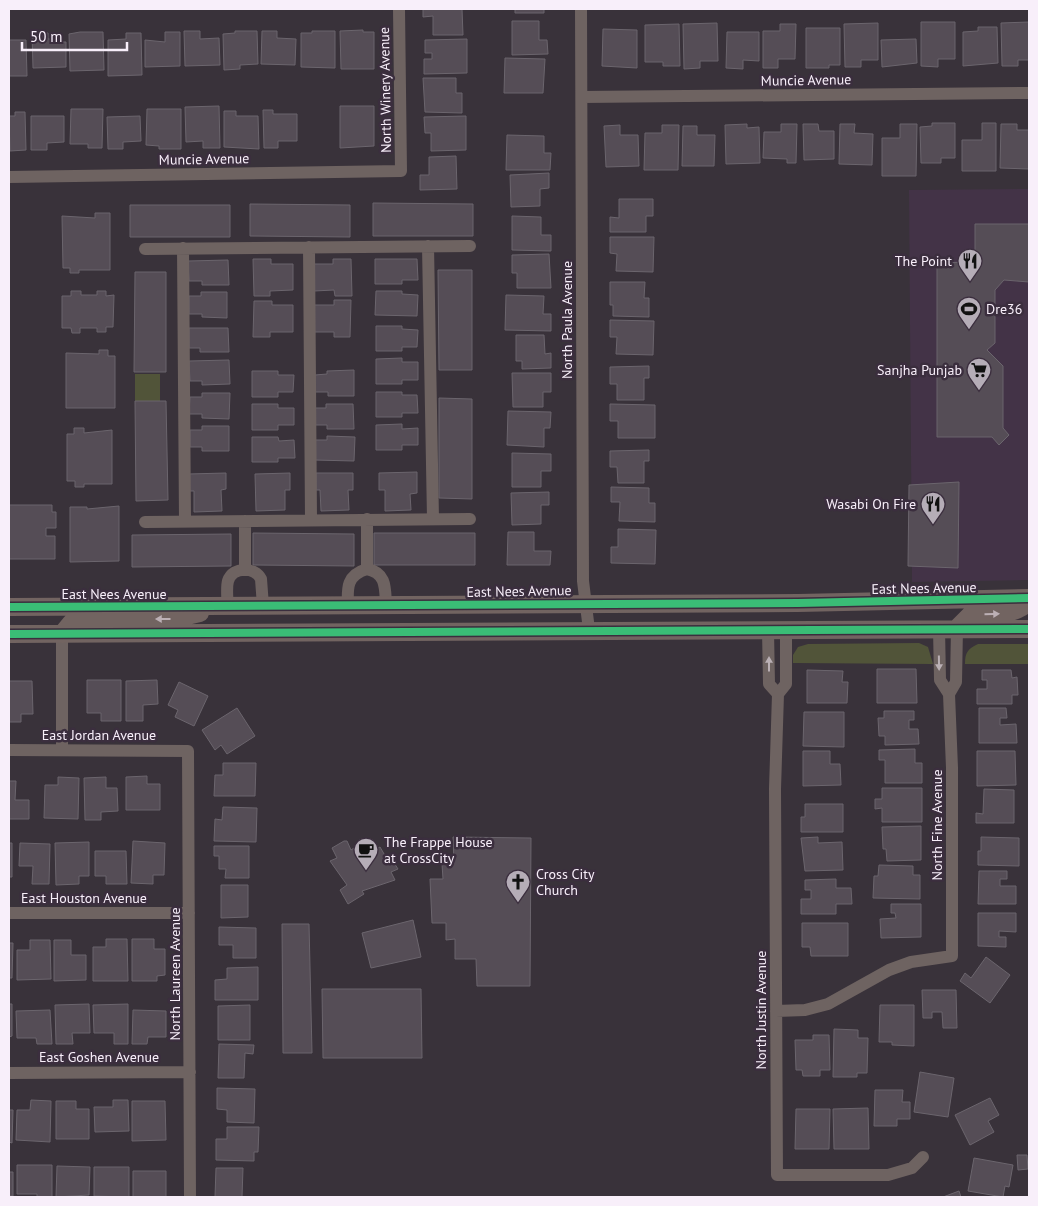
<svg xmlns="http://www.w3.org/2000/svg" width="1038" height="1206" viewBox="0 0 1038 1206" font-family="'PT Sans',sans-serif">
<rect width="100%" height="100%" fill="#39323a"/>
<path fill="#433347" d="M1029 189V580L912 582 909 190Z"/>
<path fill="#515439" d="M135 374H160V401H135Z
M919 643 928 647 933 664 793 663V655L798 647 808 644Z
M978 644H1029V664H965C965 652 968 649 978 644Z"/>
<path fill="#554d56" stroke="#6b656d" d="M423 9H462L463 35H433V16L423 17Z
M515 9H544V13H515Z
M512 21H539V40H547L548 54 512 55Z
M921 22H955V59H938V67L921 66Z
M1029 22V60H1018V66H1002L1001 23Z
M717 23 718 61H700V68L684 69 683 24Z
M878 23V60H861V67H845L844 24Z
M679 24 680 66H663V62H645V25Z
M780 24H796L795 59H778V68H763V31H780Z
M978 27H997L998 63 963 66V32L978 31Z
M806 28H840V65H829V68H806Z
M603 29 637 30V68L602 66Z
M363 30V32H374V69H341L340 31Z
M184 31H200V39L219 38 220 65 185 66Z
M235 31H257L258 64 240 65V69L224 70 223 34 235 33Z
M262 31H277V38L296 39 295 65 261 64Z
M312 31H335V68L301 67V33H312Z
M80 32H103L104 70 70 71 69 34Z
M165 32H180V66L145 67V40L165 42Z
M727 32H759V61L743 60V69L726 68Z
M32 33H48V39H58V42H66V67L33 68Z
M126 33H141L142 75 108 76V40L126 39Z
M467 39V73L424 74V59H432V53H425V40Z
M916 39 917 63 882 67 881 40Z
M9 40H26L27 76H9Z
M505 58 545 59 543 93H504Z
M423 78H456V93H462V113L425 112Z
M219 106 220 148H203V141L186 142 185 107Z
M340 106H374V146L340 148Z
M71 109H103L102 148H88V144H70Z
M147 109H181V149H159V146L146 145Z
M263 110H273V114H297V141H278V148H264Z
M224 111H236V116H258L259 149 224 147Z
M15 112H25L26 150 10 151 9 116H15Z
M31 116H64V142L47 143V150H31Z
M140 116 141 141 123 142V149H108L107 117Z
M466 116V150L431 151V133H425L424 117Z
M932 123H955V158H941V163H921L920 127 932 126Z
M982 123H996V171H962V140H982Z
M747 124V128L759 127 760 163 726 164 725 125Z
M781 124H797L796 163H787V159L763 158 764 132H781Z
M803 124H818L819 131H834V159L804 160Z
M840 124H855L854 133 873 134 872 165 839 164Z
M900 124H917L916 176H882V138H900Z
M1001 124H1017V130H1029V169L1000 168Z
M620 125V135H638L639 166 606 167 604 126Z
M662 125H679L678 170H644L645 133H662Z
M683 126H697V135H715L714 166H682Z
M507 135 544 136V153H551L550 170H506Z
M456 156 457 189 420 190V175H429V157Z
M549 173V188L540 189V206L511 207 510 175Z
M619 199H653V216H646V232H610V217L619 218Z
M373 203 473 204V236H373Z
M250 204 350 205V237L250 236Z
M130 205H230V237H130Z
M95 213H110V270H79V273H70V268H63L62 216 95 218Z
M512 216 541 217V235H551V251L512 250Z
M975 224H1029V282L1004 280 995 290V343L987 350 1003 366V428L1009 435 999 445 992 437H937V263L966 262 975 253Z
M610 237H654L653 272 616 271 617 254 610 253Z
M549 254 551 288H517V273H512V255Z
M253 259H271V264H293V290L270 291V296H254Z
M333 259H351L352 296H335L334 290 314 291V264H333Z
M375 259H417L418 280H402V284H375Z
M228 260 229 285H202V281H189L188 261Z
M438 270H472V370H439Z
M135 272H166V372H134Z
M610 282H645L644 298H649V317L613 316V305H610Z
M71 291H81V295H97V291H106V296L114 295 113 327H106V332H97V328H80V333H72L71 328H62V296H71Z
M376 291H402V294L418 295 417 316 375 315Z
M201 292H227V318L202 317V314H189V296H201Z
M506 295 544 296 543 314H551V331L505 330Z
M334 300H351L350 337H334V332H314V305H334Z
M254 301H272V305H293V332H270V337H253Z
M610 320 654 321 653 355 616 354 617 337H610Z
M376 326H402V329L418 330 417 347H402V351H376Z
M189 328H228L229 352H200V348H189Z
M516 335H544L545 354 551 353V368L522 369V361H516Z
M99 350H108V356H115V408H66V353L99 354Z
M402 358V362H418V380H402V384H376V359Z
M229 360 230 384 202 385V381H190L189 361Z
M649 366V378H644V400H617V384H610V367Z
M354 370V396H328V392H315V375L327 374V371Z
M252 371H278V375H294L293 392H278V397H252Z
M512 373H551V392H543V407H513Z
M376 392H402V395H417L418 413H402V417H376Z
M202 393H230L229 419 202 418V414H189L190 397H202Z
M439 398 472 399V499L439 498Z
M135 401H166L168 500 136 501Z
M252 404H278V408H294V425H278V430H252Z
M326 404H353L354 429H327V425H314V408H326Z
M610 404 655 405V438H618V421H610Z
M508 411 551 412 550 428H544V447L507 445Z
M402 424V429L418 428V445H402V450H376V425Z
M202 426H229V451H202V447H190V430H202Z
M74 428H84V433L112 430V484H84V487H75V481H67V434H74Z
M327 436 355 437 354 461 314 460V440H327Z
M252 437H278L279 441 294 440 295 458H278V462H252Z
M649 450V461H644V483H618L617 467H610V451Z
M512 453 551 454V471H541V487H512Z
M417 472V493L410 494 411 510 385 511V490H379V473Z
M226 473V489L221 490 222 511 194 512V491H189L188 474Z
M290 473V490H285V510L256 511 255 474Z
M316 473H353V490H348L349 510 321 511 320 490H316Z
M959 482 958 568 908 566 909 485Z
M611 487 649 488V503H655V522L619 521 620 502H611Z
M549 492V505H541V524L512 525 511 493Z
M9 505H52V512H56V528H46V536H55V559H9Z
M119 506V561L70 562V507H87V509Z
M618 529 656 530 655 564 611 563V547H618Z
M508 532H534V551H551L550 565H507Z
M253 533 354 534V566L253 565Z
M374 533H475V565H374Z
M231 534V566L132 567V535Z
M877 669H916L917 703H877Z
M807 670 843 671 842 682H848L847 703H807Z
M982 670H1011L1012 678 1017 677 1018 695H1012V704H977V689H987V680H982Z
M87 680H121V721H101V713H87Z
M157 680 158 704 143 705V721H126V681Z
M9 681H32L33 714H21V722H9Z
M179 682 208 696 194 726 175 717 178 710 168 705Z
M237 708 255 736 227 754 221 745 215 750 202 730Z
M979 708H1006L1007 718H1000V725L1016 724 1017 743H979Z
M884 711H914V720H909V729H918L919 744 885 745V736H879L878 718H884Z
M804 712H844V747L803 746Z
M915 749V763H922V783H885V760H879V750Z
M803 751H830V764H840L841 785 803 786Z
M977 751H1015L1016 785 977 786Z
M223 763H256L255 796H214L215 775H223Z
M147 776V784H160V810H126V777Z
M58 777 79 778 78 819 44 818 45 785H58Z
M106 777V788H117L118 811 101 812V820H85L84 778Z
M9 781H16L15 800H29V819H9Z
M882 788H922V822H882V808L875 809V799H882Z
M984 789 1014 790V823H976V813L983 814Z
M805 804H843V832H801V817H805Z
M223 807 257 808 256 842 214 841 215 819 222 820Z
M921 826V860L887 861 886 849H883L882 827Z
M453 837 531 838 530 986H477L476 959H455V939L446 940V923H432L430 879H443L442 864H454Z
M818 837V843L842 842 843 870 805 871 801 838Z
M981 837 1019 838V866L978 865V851H981Z
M133 841 165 843 164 875H153V884L131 883Z
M344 841H347L351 850 360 844 364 852 376 845 378 848 380 847 387 859 391 858 398 869 391 872 395 880 362 891 364 894 348 904 340 890 347 885 330 861 337 858 332 848Z
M89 842V876H79V884L56 885 55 843Z
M9 843H12V877H9Z
M20 843 50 844 49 884H32L33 866H19Z
M214 846H249V878H225L226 869H219V856H214Z
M95 851H126L127 884H106V876H95Z
M879 865 913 866V875H920V899L873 898 874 876H878Z
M979 871H1007V879H1000V886H1016V904H978Z
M836 879V888H851L852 904H836V914H801V899H811V890H805V880Z
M221 885H248V917L221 918Z
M891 904H921V937L881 938 880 919 896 918 895 913H891Z
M978 913H1016V932L999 931V937H1006V947L978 946Z
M413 920 421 957 371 968 362 933Z
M802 923H848V956H811L810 947H802Z
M282 924H309L312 1053H283Z
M219 927 256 928V958H233V945H219Z
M106 939H127L128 981H93V947H106Z
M132 939H154V949H165V975L157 976V981H132Z
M30 940H50L51 979 17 980V950H30Z
M54 940H71V955H86V980L54 981Z
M9 943H13L12 978H9Z
M986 957 1010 975 990 1003 960 981 965 973 971 978Z
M258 967V1000H215V980L227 979V968Z
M322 989H421L422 1058H323Z
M922 990H956L957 1028H943L942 1012H932V1018H923Z
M9 1004H12V1036L9 1037Z
M89 1004 90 1033H72L73 1044H56L55 1005Z
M128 1004V1044H114V1033H94L93 1005Z
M250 1005V1040H218V1006Z
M880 1005H914V1046L892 1045V1042H879Z
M50 1010 52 1044H37L36 1038H17L16 1011Z
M133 1010 166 1011V1037H148L147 1044H132Z
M834 1029 858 1030V1038H868L867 1073H857V1077H833Z
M813 1035H829L830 1070H820V1076H803L802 1070H796L795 1040H813Z
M219 1044 254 1045 253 1054 245 1053 244 1078H218Z
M920 1072 954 1078 948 1117 914 1112Z
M217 1088 255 1089 254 1123 227 1122V1110L217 1109Z
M875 1090H903L902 1102H910V1119H897V1126H874Z
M990 1098 999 1115 988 1121 994 1132 970 1145 955 1115Z
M31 1100 51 1101 50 1142 16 1140 17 1110H30Z
M113 1100H128L129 1131 95 1132 94 1107H113Z
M56 1101H76V1109H89V1139H56Z
M132 1101H165L166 1140 132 1141Z
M868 1108 869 1149H834L833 1109Z
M796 1109H830L829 1149H795Z
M9 1110H13L12 1143 9 1142Z
M227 1127H259L258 1152H254V1161L216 1160V1139H227Z
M1017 1155H1027L1028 1169 1018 1170Z
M974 1158 1013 1165 1009 1187 1005 1186 1003 1197 968 1191Z
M17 1165H52V1197H37V1194H17Z
M57 1166 90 1167 89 1195 56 1197Z
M94 1167H129V1197L94 1196Z
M216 1168H243L242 1197H215Z
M133 1171H166V1197H133Z
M9 1172H13V1196H9Z
M959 1191 961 1197H943Z"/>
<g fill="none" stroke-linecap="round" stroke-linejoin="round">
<path stroke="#6e6361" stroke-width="12" d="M581 9 583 581 589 630
M582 97 1029 93
M9 177 401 171 399 9
M428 246 433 519
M309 247 311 520
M183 248 185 521
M145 249 470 246
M367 519V569
M245 521V570
M145 522 470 519
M227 606C228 598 226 588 228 581 233 566 255 567 261 579L263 606
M348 606C347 587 347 575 367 569 387 573 385 589 386 605
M768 630 769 684 778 694
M786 630V684L778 694 775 789 777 1175H888L912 1168 923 1157
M62 634V750
M949 694 956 682 957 628
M9 750 188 751 190 1197
M9 913H189
M776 1011 805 1010 828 1004 889 970 911 962 952 956V768L949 694 940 680 939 628
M9 1073 190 1072"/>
<path stroke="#726461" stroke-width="18" d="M9 607 798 603 1029 598
M957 628 970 615C991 614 1013 617 1029 602
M9 634 1029 629
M62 634 71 623 82 620 174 619 200 613"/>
<defs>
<path id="cycleway" d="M9 607 798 603 1029 598
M9 634 1029 629"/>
</defs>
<use href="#cycleway" stroke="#3b2e3e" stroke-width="11"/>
<use href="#cycleway" stroke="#3abd76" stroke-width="8"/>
</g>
<defs><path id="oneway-solid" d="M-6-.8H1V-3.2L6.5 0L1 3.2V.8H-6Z" transform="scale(1.25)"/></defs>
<g fill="#bcb0b5">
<use href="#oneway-solid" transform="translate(992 614) rotate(-2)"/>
<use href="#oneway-solid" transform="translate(163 619) rotate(180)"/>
</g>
<g fill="#bab0b5">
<use href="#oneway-solid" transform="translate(939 663) rotate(89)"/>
<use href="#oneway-solid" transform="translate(769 664) rotate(-90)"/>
</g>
<defs>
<symbol id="restaurant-pin" viewBox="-11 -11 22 30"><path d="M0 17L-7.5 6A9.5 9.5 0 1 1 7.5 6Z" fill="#b5adb7" stroke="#3b2e3e"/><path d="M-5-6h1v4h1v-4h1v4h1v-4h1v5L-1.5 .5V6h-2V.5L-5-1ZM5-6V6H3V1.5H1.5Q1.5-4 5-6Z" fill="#111"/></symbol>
<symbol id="stadium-pin" viewBox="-11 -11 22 30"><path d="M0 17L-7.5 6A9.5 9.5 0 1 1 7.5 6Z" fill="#b5adb7" stroke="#3b2e3e"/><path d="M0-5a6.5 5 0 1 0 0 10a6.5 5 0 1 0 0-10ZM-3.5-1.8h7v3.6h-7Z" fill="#111"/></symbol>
<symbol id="supermarket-pin" viewBox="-11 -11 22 30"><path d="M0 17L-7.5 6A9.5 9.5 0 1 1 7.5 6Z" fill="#b5adb7" stroke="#3b2e3e"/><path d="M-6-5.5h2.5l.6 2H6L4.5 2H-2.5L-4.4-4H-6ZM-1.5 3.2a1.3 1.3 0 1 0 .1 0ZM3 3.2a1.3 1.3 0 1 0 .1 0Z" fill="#111"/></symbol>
<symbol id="cafe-pin" viewBox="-11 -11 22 30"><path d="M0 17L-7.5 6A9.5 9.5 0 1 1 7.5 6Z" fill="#b5adb7" stroke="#3b2e3e"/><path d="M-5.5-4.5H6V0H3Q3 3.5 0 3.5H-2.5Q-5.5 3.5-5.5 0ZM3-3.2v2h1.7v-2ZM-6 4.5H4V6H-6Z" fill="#111"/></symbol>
<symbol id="church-pin" viewBox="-11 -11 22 30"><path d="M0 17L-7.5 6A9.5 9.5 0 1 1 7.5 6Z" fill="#b5adb7" stroke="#3b2e3e"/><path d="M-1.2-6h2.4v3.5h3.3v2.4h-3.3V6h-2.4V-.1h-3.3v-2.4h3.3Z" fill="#111"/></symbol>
</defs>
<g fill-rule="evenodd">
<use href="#restaurant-pin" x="956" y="247" width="28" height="38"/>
<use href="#stadium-pin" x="955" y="295" width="28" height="38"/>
<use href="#supermarket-pin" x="965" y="356" width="28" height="38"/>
<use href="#restaurant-pin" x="919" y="490" width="28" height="38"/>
<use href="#cafe-pin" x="352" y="836" width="28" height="38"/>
<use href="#church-pin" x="504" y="868" width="28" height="38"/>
</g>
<g text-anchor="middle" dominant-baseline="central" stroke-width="5" stroke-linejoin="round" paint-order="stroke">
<g font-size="14" fill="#f8effa" stroke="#3b2e3e">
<text transform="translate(806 80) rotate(-1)">Muncie Avenue</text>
<text transform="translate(385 90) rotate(-91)">North Winery Avenue</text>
<text transform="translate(204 159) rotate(-1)">Muncie Avenue</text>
<text transform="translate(567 320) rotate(-90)">North Paula Avenue</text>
<text transform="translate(924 588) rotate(-1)">East Nees Avenue</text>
<text transform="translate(519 591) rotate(-1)">East Nees Avenue</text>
<text x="114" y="594">East Nees Avenue</text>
<text x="99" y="735">East Jordan Avenue</text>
<text transform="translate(937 825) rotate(-90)">North Fine Avenue</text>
<text x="84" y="898">East Houston Avenue</text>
<text transform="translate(175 974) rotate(-90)">North Laureen Avenue</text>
<text transform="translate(761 1010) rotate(-90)">North Justin Avenue</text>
<text x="99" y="1057">East Goshen Avenue</text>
</g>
<g font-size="14" fill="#f8effa" stroke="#3b2e3e" text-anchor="end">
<text x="952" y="261">The Point</text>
<text x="986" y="309" text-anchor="start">Dre36</text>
<text x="962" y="370">Sanjha Punjab</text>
<text x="916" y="504">Wasabi On Fire</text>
<text x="384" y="842" text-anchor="start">The Frappe House<tspan x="384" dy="16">at CrossCity</tspan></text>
<text x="536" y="874" text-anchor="start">Cross City<tspan x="536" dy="16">Church</tspan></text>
</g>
</g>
<rect width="1038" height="1206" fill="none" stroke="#f8effa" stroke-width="20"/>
<path d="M22 42v8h105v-8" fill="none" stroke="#f8effa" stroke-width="2.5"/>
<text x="30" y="42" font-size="15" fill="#f8effa" stroke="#3b2e3e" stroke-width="4" paint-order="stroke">50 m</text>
</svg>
